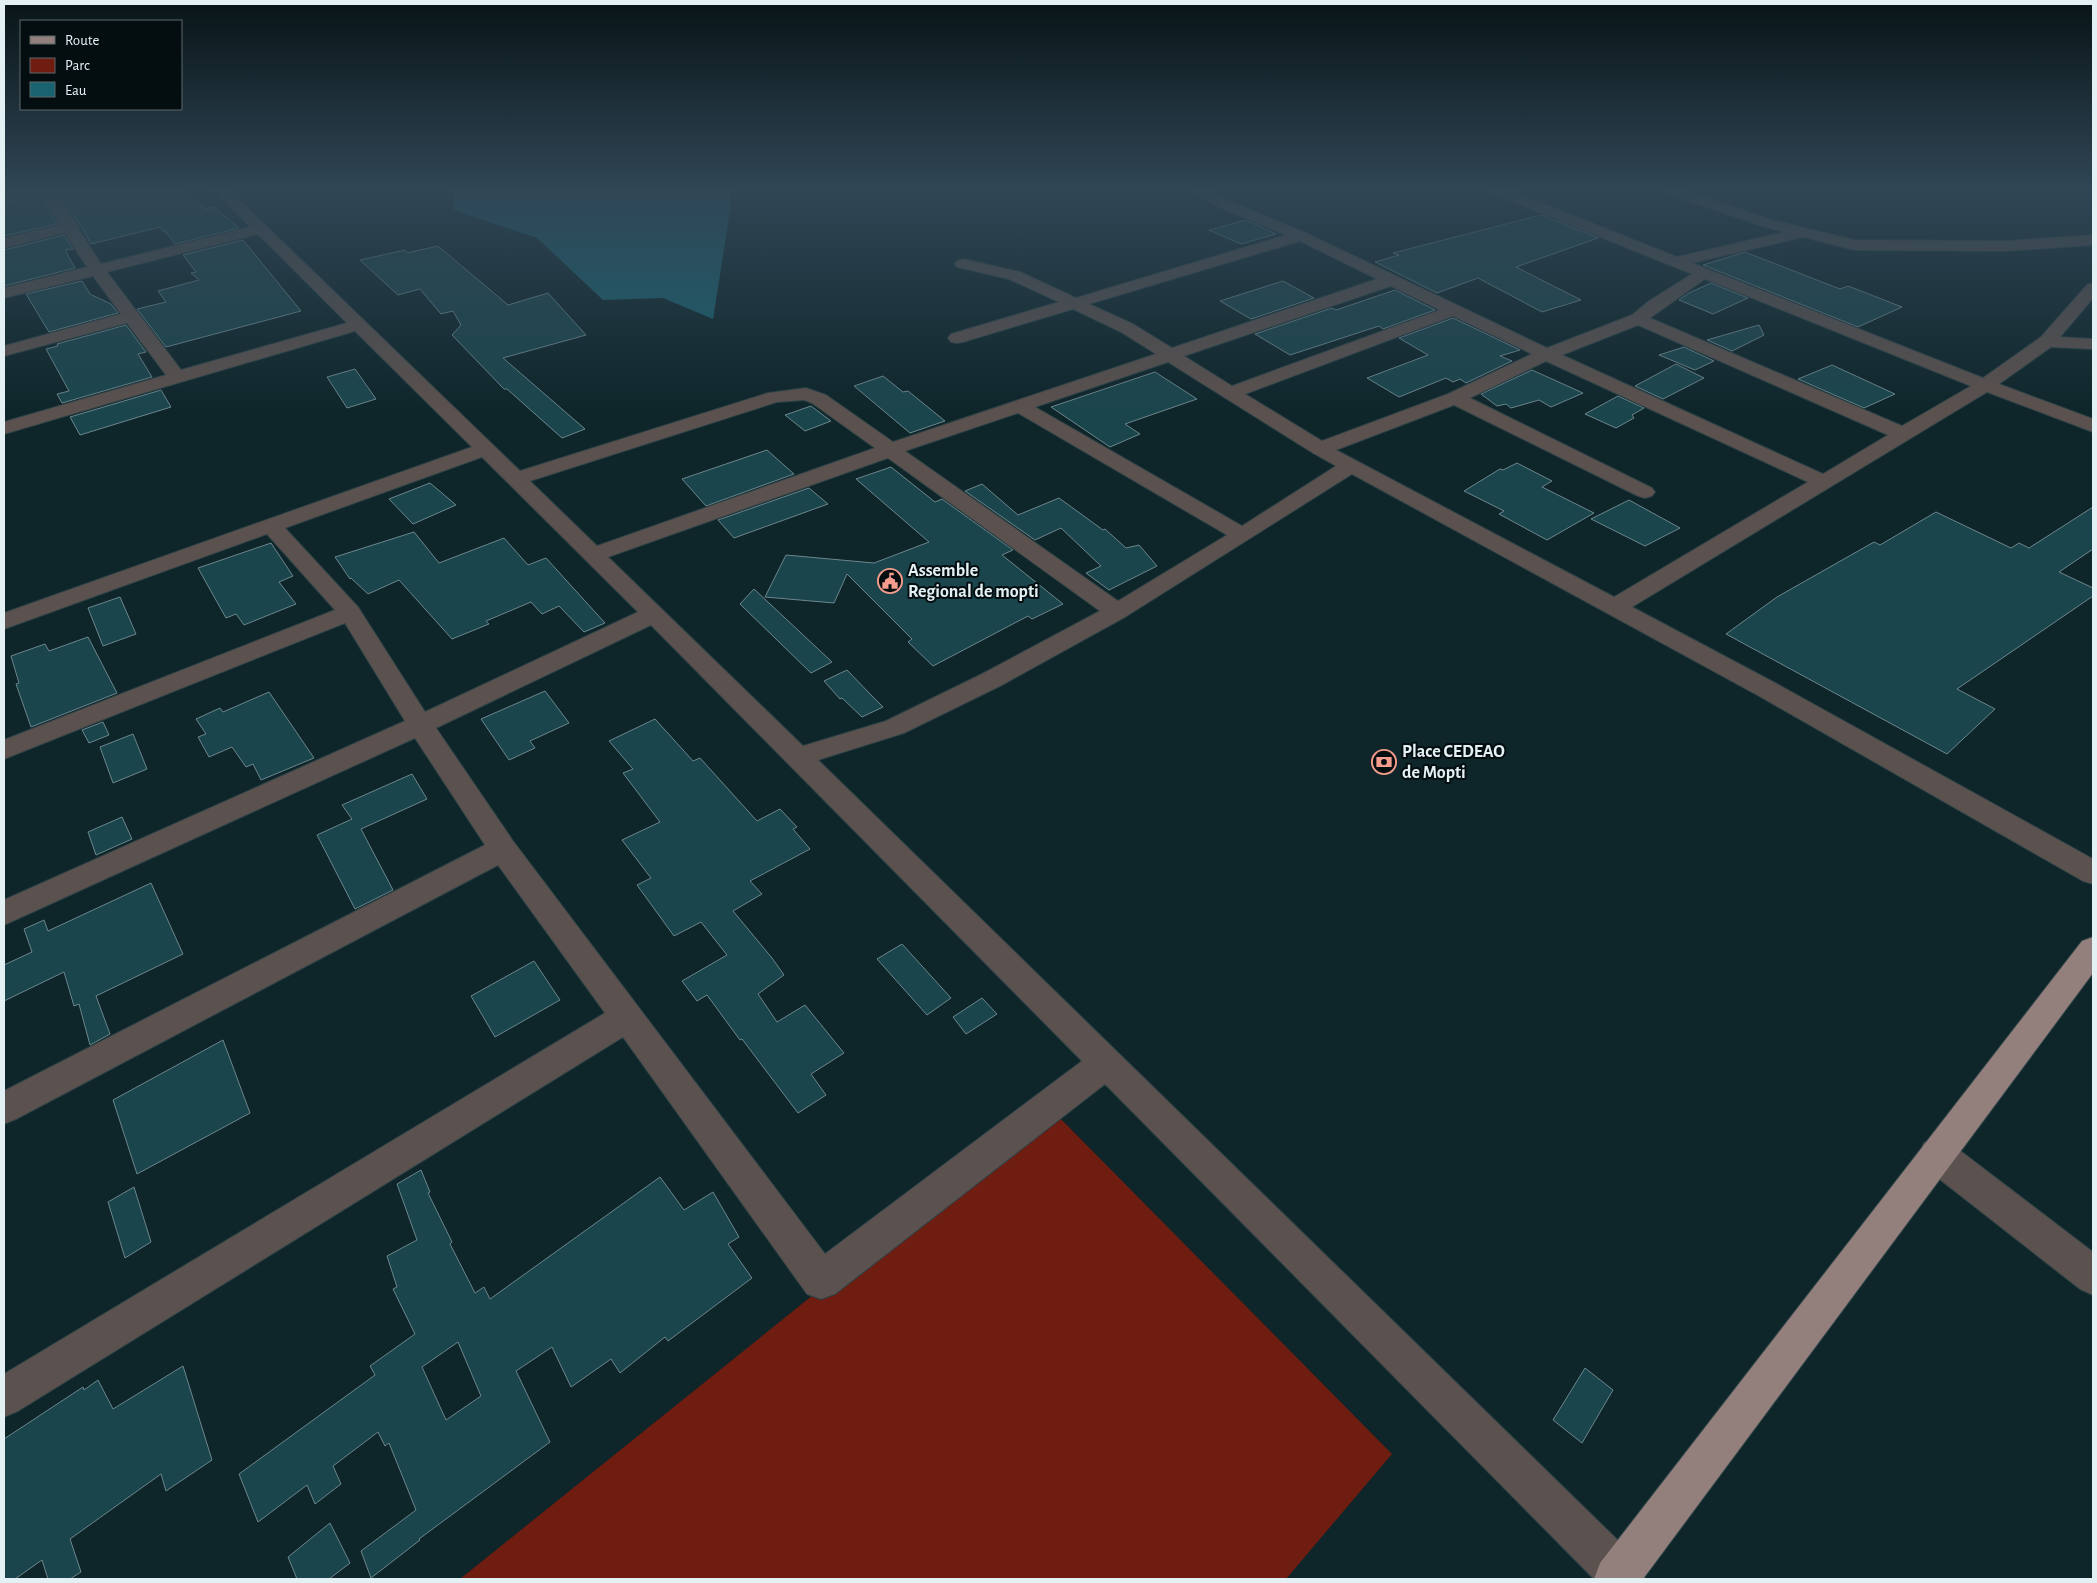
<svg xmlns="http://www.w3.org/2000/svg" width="2097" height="1583" viewBox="0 0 2097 1583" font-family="'Alegreya Sans',sans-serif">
<rect width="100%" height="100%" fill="#0e252a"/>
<path fill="#6e1d10" d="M1048 1106 1392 1454 1286 1579H460Z"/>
<path fill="#196371" d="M454 190H730L731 205 713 319 663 298 603 300 537 238 453 210Z"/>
<path fill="#1b454d" stroke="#6c868c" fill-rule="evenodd" d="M61 190H184L199 205 202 204 206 209 214 207 239 228 175 244 165 231H163L160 227 91 244 81 226 55 191Z
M39 195 57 224 4 236V203Z
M1541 215 1598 238 1516 267 1581 300 1542 312 1478 278 1437 293 1375 262 1399 255 1393 253Z
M1246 220 1276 234 1241 244 1209 230Z
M64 235 73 249 66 250V252L75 268 4 286V250Z
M243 240 301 311 166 347 137 309 166 302 158 291 199 280 191 273 196 272 183 255Z
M438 246 508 305 548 293 586 335 503 358 585 429 562 438 507 389H504L452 335 461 325 453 311 441 314 420 289 398 295 360 260 405 250 407 253Z
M1745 252 1840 289 1848 286 1902 307 1858 327 1703 265Z
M82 281 90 294 111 304 118 313 49 332 26 294Z
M1283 281 1314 298 1251 319 1220 301Z
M1711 283 1748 298 1713 314 1679 300 1689 293Z
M1395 290 1435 310 1383 329 1379 326 1290 355 1255 334 1332 308 1336 310Z
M1453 318 1520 350 1500 356 1512 361 1466 383 1460 379 1453 382 1446 378 1399 397 1367 378 1428 355 1399 338Z
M126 325 146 352 138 354 152 377 62 403 57 394 69 391 46 349 58 346 57 344Z
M1759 325 1764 335 1732 351 1707 340Z
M1684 347 1714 361 1695 370 1659 355Z
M1676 364 1704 378 1663 399 1635 386Z
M1832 365 1895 394 1864 408 1798 379Z
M355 369 376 399 347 408 327 377Z
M1532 370 1583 393 1551 407 1539 400 1511 408 1506 404 1497 406 1481 394Z
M1155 372 1197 399 1125 424 1140 434 1110 447 1051 407Z
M883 376 903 392 908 391 945 421 910 433 854 386Z
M161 390 171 407 80 435 70 417Z
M1618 396 1644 408 1632 415 1634 418 1616 428 1585 414Z
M811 406 831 421 805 431 785 415Z
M767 450 794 474 706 506 682 479Z
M1517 463 1552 481 1542 487 1594 513 1547 540 1499 514 1504 511 1464 491 1500 469 1503 470Z
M891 467 935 502 942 499 1013 550 1002 555 1063 604 1032 619 1028 616 933 666 908 642 912 639 847 574 834 603 765 597 786 555 874 563 929 542 856 479Z
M430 483 456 505 413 524 389 499Z
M982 484 1018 515 1059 498 1103 530 1105 529 1126 548 1139 545 1157 566 1109 590 1086 573 1101 566 1061 528 1035 540 965 491Z
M809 488 828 504 734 538 718 520Z
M1629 500 1680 528 1645 546 1591 519Z
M2093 507V549L2059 572 2093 588V596L1957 689 1995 709 1947 754 1726 634 1777 597 1874 542 1880 545 1936 512 2011 548 2019 543 2029 548Z
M414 532 439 563 504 538 528 565 546 558 605 623 584 632 559 606 542 614 531 602 486 621 489 624 452 639 399 580 368 594 351 578 350 579 335 557Z
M271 543 293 576 279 582 296 604 244 625 236 614 226 618 198 568Z
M754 589 832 662 811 673 740 604Z
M120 597 136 634 103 646 88 608Z
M88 637 117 693 31 727 16 684 19 683 11 656 45 644 49 651Z
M847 670 872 696 883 707 862 717 842 698 840 699 824 681Z
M545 691 569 723 530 741 535 748 509 760 481 719Z
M269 692 314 758 261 780 253 764 246 767 232 747 209 757 198 737 206 734 196 719 220 708 223 712Z
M655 719 693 761 700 758 757 821 780 809 797 827 793 829 810 849 750 881 762 894 733 911 772 958 784 975 758 994 777 1022 805 1005 844 1053 811 1074 826 1095 798 1113 742 1039 740 1040 707 995 697 1001 682 981 727 955 701 922 674 936 637 885 651 878 622 840 660 822 623 773 633 769 609 741Z
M103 722 109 735 89 743 82 730Z
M133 734 147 769 113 783 100 747Z
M412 774 427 799 361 829 393 890 355 909 317 835 352 819 342 805Z
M122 817 132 839 96 855 88 832Z
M151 883 183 954 96 996 110 1034 90 1045 79 1004 74 1006 64 972 4 1001V965L32 952 24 929 44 920 48 931Z
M902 944 951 998 927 1015 877 959Z
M534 961 560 1000 495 1037 471 996Z
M982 998 997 1014 966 1034 953 1017Z
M223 1040 250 1113 137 1174 113 1100Z
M421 1170 430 1192 428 1193 452 1242 450 1244 475 1293 484 1287 490 1299 660 1177 684 1210 713 1192 739 1237 728 1244 752 1278 668 1341 665 1337 620 1373 611 1359 571 1387 552 1347 516 1371 550 1442 419 1539 420 1540 371 1578 361 1551 416 1510 389 1443 385 1446 378 1432 333 1466 341 1484 315 1504 307 1485 258 1522 239 1474 375 1375 370 1366 415 1334 393 1289 397 1287 387 1256 417 1240 397 1184ZM458 1342 481 1396 446 1420 422 1367Z
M134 1187 151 1242 125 1258 108 1202Z
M183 1366 212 1460 166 1491 161 1474 70 1539 81 1572 70 1579H48L42 1560 15 1579H4V1439L83 1387 84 1390 98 1380 113 1409Z
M1585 1368 1613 1390 1582 1443 1553 1420Z
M330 1523 350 1563 329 1579H297L288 1557Z"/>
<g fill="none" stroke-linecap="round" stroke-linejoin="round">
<defs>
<path id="minor" d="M13 190H52L79 227 78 228 101 264 250 227 214 190H229L520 471 768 393 806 388 826 395 893 442 1156 354 1121 332 1073 309 963 342 957 343 951 342 948 338 951 334 1059 302 1009 279 957 267 955 264 957 261 963 259 1020 272 1076 298 1286 235 1217 206 1192 190H1209L1227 200 1306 233 1547 348 1632 315 1649 301 1692 274 1491 193 1489 190H1509L1677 257 1784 232 1762 226 1666 193 1664 190H1685L1772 220 1855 240 2006 241 2093 235V245L2006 251 1855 250 1803 237 1692 263 1983 378 2041 337 2087 285 2093 283V298L2060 337 2093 339V349L2051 347 1999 384 2093 419V432L1987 392 1632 607 1777 684 2093 859V884L2083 881 1759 696 1352 474 1125 617 1000 686 904 733 818 760 1636 1558 1642 1574 1640 1579H1594L1105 1084 835 1294 821 1299 807 1294 623 1037 18 1411 4 1417V1374L605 1013 498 865 16 1119 4 1124V1091L485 845 415 738 4 925V900L405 721 345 623 4 759V740L335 610 267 534 4 629V613L472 447 355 331 4 434V422L166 375 127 323 4 356V346L121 314 93 276 4 298V288L87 267 65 233 4 248V238L60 225 39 192 4 200V192ZM258 234 347 323 181 370 107 272ZM1300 241 1377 279 1172 348 1133 324 1089 304ZM1705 279 1971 386 1902 426 1650 318ZM1391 286 1440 310 1232 386 1184 356ZM1453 316 1532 354 1448 394 1322 441 1245 394ZM1638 325 1888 435 1823 474 1562 355ZM1546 361 1808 482 1614 597 1336 450 1454 405 1638 496 1645 498 1652 496 1655 492 1652 488 1470 398ZM1168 362 1313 453 1336 466 1242 526 1035 407ZM804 400 812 403 875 448 597 546 530 481 777 402ZM1018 413 1227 535 1118 601 905 451ZM482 457 638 612 425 712 358 607 285 528ZM888 458 1100 611 982 674 886 721 803 746 608 557ZM651 625 1082 1061 825 1254 513 841 436 728Z
M1937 1138 1950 1143 2093 1252V1295L2080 1289 1924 1167 1919 1155 1924 1143Z"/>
<path id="major" d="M2093 937V973L1643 1579H1594L1600 1563 2082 941Z"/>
</defs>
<use href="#minor" stroke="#2c4246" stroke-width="2"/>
<use href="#major" stroke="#2c4246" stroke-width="2"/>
<use href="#minor" fill="#5b514e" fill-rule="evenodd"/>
<use href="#major" fill="#937f7b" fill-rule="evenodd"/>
</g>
<linearGradient id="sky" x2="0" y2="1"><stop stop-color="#081417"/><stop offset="0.46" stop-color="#304655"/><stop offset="1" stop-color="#304655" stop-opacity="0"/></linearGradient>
<rect width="2097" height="412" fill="url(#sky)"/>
<defs>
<symbol id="civic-ring" viewBox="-11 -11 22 22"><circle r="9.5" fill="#040d0f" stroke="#f49d8c" stroke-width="1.5"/><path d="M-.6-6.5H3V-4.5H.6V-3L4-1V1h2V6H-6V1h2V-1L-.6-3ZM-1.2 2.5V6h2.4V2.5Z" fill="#f49d8c"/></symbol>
<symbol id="bank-ring" viewBox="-11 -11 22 22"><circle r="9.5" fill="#040d0f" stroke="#f49d8c" stroke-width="1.5"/><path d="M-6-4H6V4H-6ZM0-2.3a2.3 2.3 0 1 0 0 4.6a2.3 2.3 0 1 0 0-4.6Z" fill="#f49d8c"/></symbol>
</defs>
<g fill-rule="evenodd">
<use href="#civic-ring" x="876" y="567" width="28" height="28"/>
<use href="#bank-ring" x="1370" y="748" width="28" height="28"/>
</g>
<g text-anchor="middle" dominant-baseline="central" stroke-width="4" stroke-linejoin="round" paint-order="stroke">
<g font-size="18" font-weight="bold" fill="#e3f1f4" stroke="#040d0f" text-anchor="start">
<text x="908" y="571">Assemble<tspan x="908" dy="21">Regional de mopti</tspan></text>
<text x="1402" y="752">Place CEDEAO<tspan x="1402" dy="21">de Mopti</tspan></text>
</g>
</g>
<rect width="2097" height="1583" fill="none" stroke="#e3f1f4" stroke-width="10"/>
<rect x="20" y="20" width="162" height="90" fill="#040d0f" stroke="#5d686b"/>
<rect x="30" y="36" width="25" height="8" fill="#937f7b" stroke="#5d686b"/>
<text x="65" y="45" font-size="15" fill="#e3f1f4">Route</text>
<rect x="30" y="58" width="25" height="15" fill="#6e1d10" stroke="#5d686b"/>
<text x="65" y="70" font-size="15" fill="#e3f1f4">Parc</text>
<rect x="30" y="82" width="25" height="15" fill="#196371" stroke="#5d686b"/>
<text x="65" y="95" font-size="15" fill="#e3f1f4">Eau</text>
</svg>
